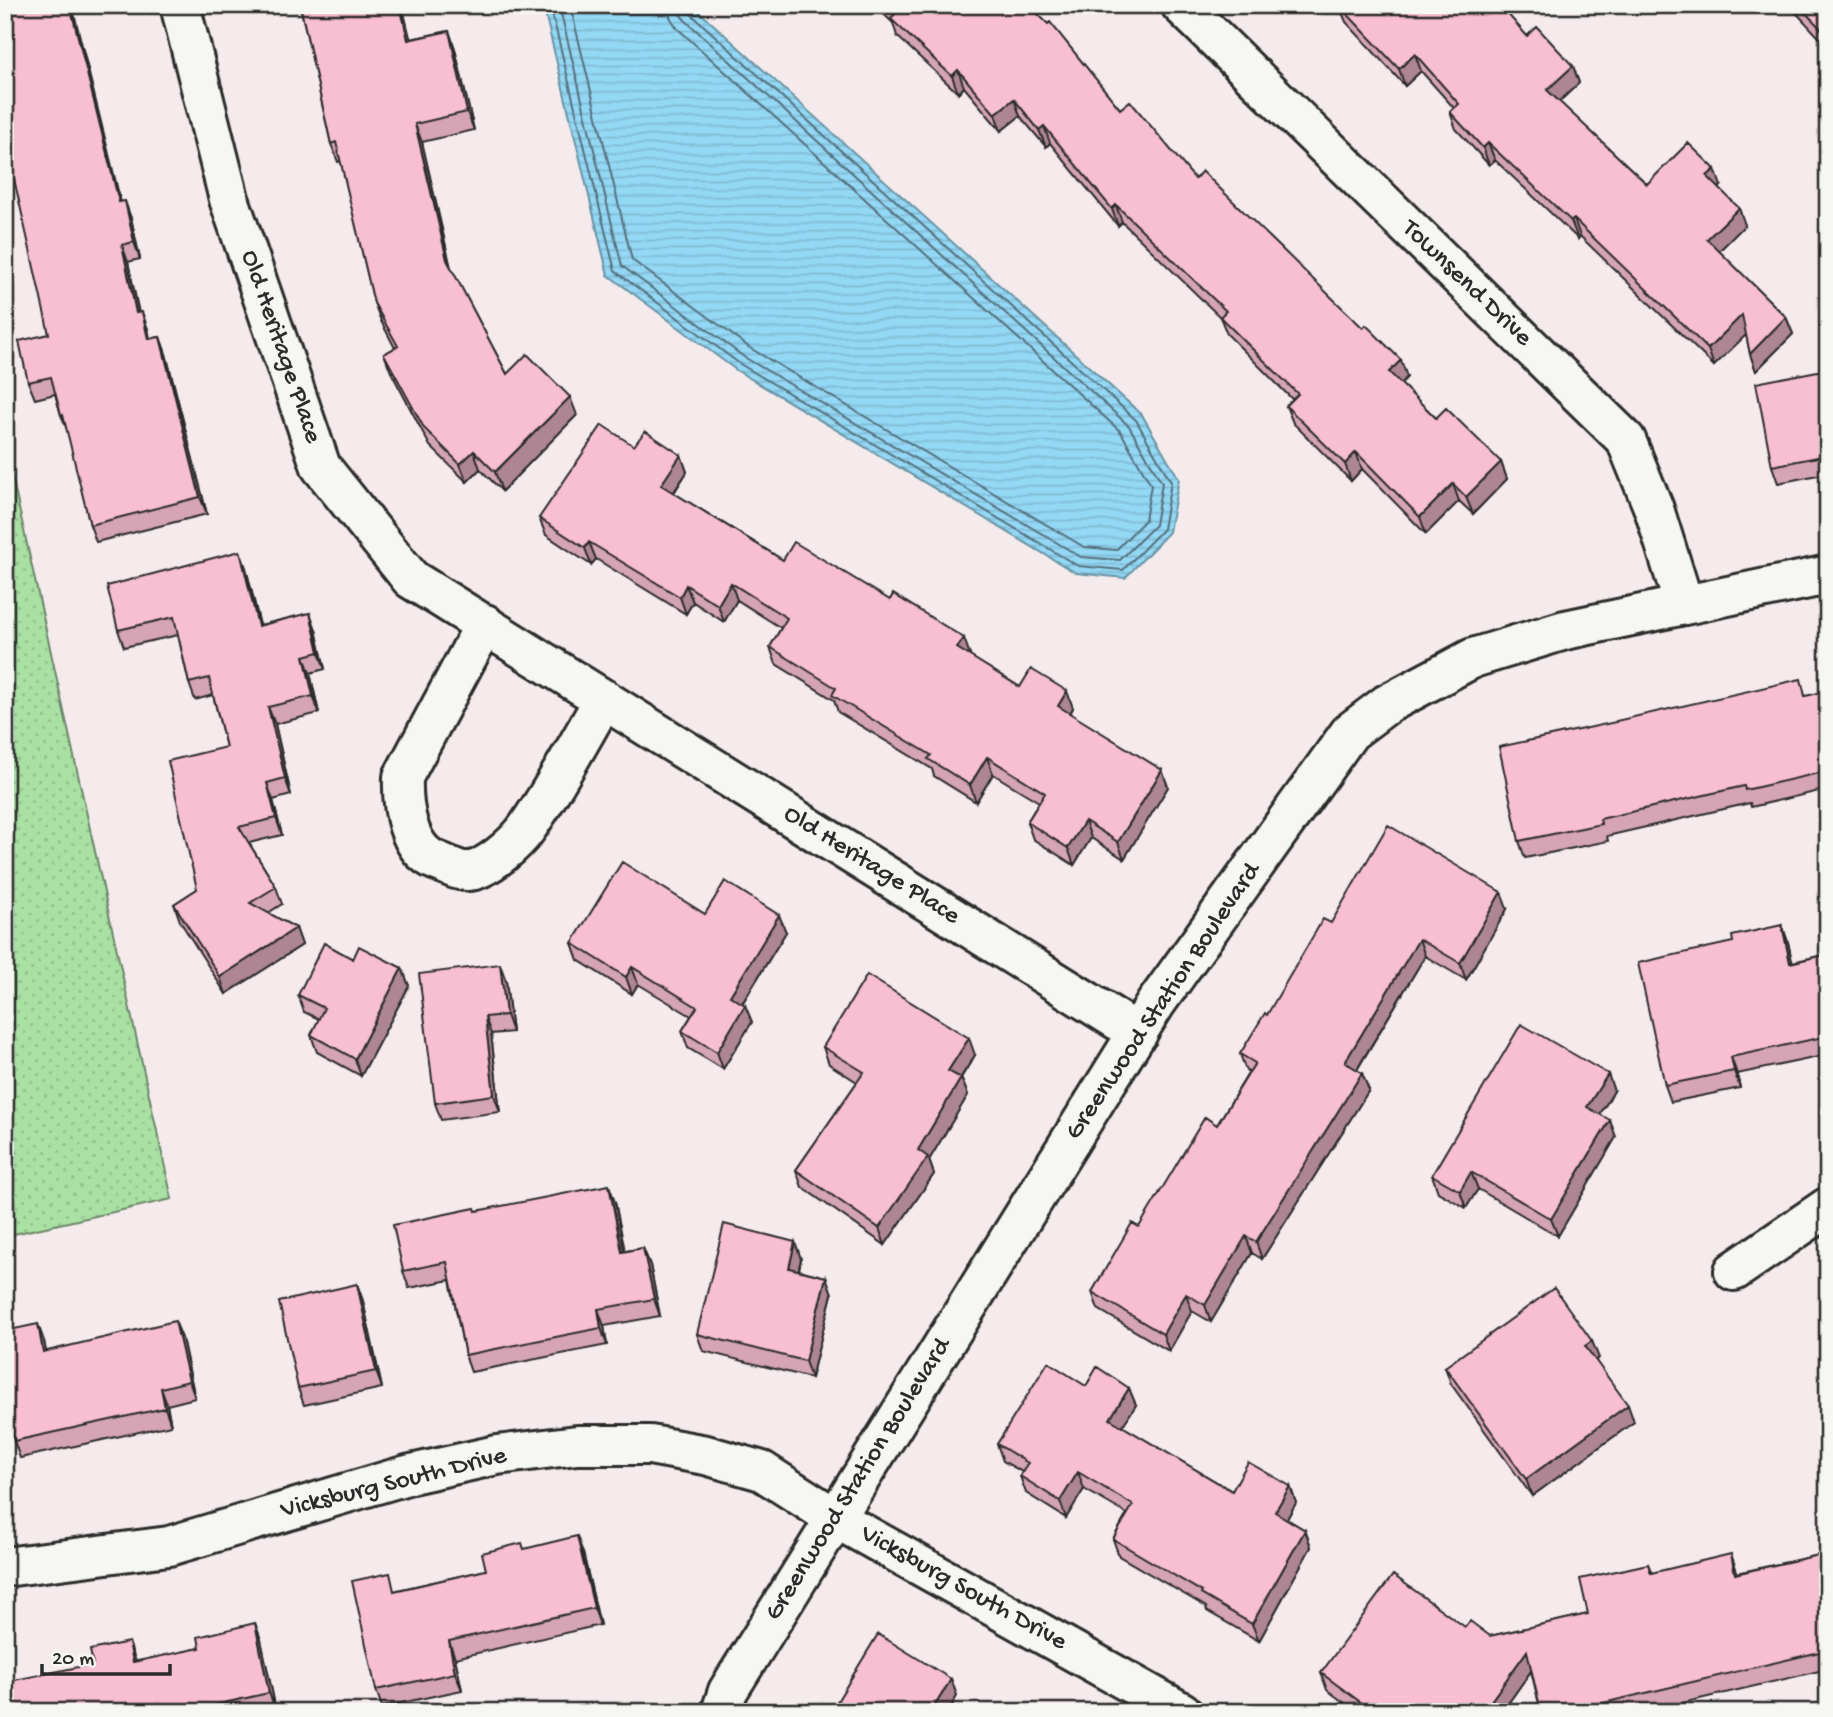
<svg xmlns="http://www.w3.org/2000/svg" width="1833" height="1717" viewBox="0 0 1833 1717" font-family="'Gochi Hand',sans-serif">
<defs>
<pattern id="grass-dots" width="8" height="8" patternUnits="userSpaceOnUse" patternTransform="scale(1.75)"><rect width="8" height="8" fill="#a9e0a4"/><path d="M2 2h.1M6 6h.1" fill="none" stroke="#92c08d" stroke-width="1.8" stroke-linecap="round"/></pattern>
<pattern id="water-rules" width="6" height="5" patternUnits="userSpaceOnUse" patternTransform="scale(1.75)"><rect width="6" height="5" fill="#93d8f5"/><path d="M0 2.5h6" fill="none" stroke="#7fbad2"/></pattern>
</defs>
<rect width="100%" height="100%" fill="#f6ebec"/>
<filter id="ink" filterUnits="userSpaceOnUse"><feTurbulence type="fractalNoise" baseFrequency=".0143" numOctaves="2"/><feDisplacementMap in="SourceGraphic" scale="14" xChannelSelector="R" yChannelSelector="G"/><feConvolveMatrix kernelMatrix="1 2 1 2 8 2 1 2 1" color-interpolation-filters="sRGB"/></filter>
<g filter="url(#ink)">
<path fill="url(#grass-dots)" stroke="#6a8668" stroke-width="2" d="M5 445 172 1199 5 1236Z"/>
<path fill="url(#water-rules)" stroke="#6993a4" stroke-width="2" d="M543 5H692L1142 415 1179 479 1169 532 1125 578 1076 573 736 370 608 275Z"/>
<g fill="none" stroke-linecap="round" stroke-linejoin="round">
<path stroke="#55707c" stroke-width="2" d="M550 5 615 271 740 364 1078 566 1123 570 1163 529 1171 482 1136 420 690 13 688 5
M559 5 622 266 744 357 1081 557 1120 560 1155 525 1162 483 1129 426 685 20 680 14 679 5
M570 5 632 260 750 348 1084 547 1116 550 1145 520 1151 485 1121 432 677 28 670 17 668 5"/>
<defs>
<path id="minor" d="M180 5 229 199 321 467 411 579 1138 1033
M1181 5 1626 440 1654 509 1684 605
M485 624 403 777C402 805 407 850 437 861 446 864 459 872 468 871 486 871 517 842 527 828 555 787 579 742 604 699
M1734 1271 1828 1207
M5 1567 169 1546 407 1475 497 1455 577 1445H650L706 1455 762 1471 835 1518 1182 1712
M721 1712 728 1691 1156 1003 1350 732 1387 704 1473 658 1565 630 1828 575"/>
</defs>
<use href="#minor" stroke="#2b2b2b" stroke-width="44"/>
<use href="#minor" stroke="#f6f6f2" stroke-width="38"/>
</g>
<path fill="#d5a4b5" stroke="#2b2b2b" stroke-width="2" d="M300 5H402L410 39 449 31 455 49 474 130 422 142 451 268 507 374 577 415 502 491 480 469 467 482 430 446 391 372 384 354 395 348 381 321 374 303 341 161 338 162 331 144Z
M874 5H1029L1120 109 1407 377 1401 384 1436 418 1501 462 1507 479 1473 514 1459 501 1426 534 1362 469 1351 481 1293 423 1286 406 1293 400 1227 334 1220 317 1122 222 1118 226 1050 143 1046 147 1020 116 1001 131 964 87 958 93 897 36 893 23Z
M1339 5 1527 36 1573 66 1579 83 1559 102 1647 184 1721 186 1719 188 1745 225 1719 251 1786 317 1793 334 1756 371 1750 354 1746 334 1714 366 1580 236 1578 239 1495 160 1489 165 1456 129 1450 112 1454 108 1421 71 1405 86 1346 22Z
M1789 5H1828V47Z
M10 111 121 202 131 218 140 259 128 262 139 313 148 329 150 339 160 337 166 354 207 514 96 542 90 525 68 432 61 415 55 394 35 399 28 382 49 334Z
M1828 369V473L1778 483 1772 466Z
M634 446 681 455 687 472 674 493 783 560 970 655 969 656 1020 687 1073 708 1070 714 1162 770 1168 787 1124 859 1091 838 1074 865 1033 839 1027 822 1039 802 993 774 976 802 934 776 932 769 838 712 834 700 776 664 770 647 781 628 737 600 724 622 693 602 686 614 596 559 591 565 546 535 539 518Z
M240 551 246 568 260 625 310 613 316 630 325 669 310 673 319 713 275 724 291 795 273 800 282 835 249 843 276 887 282 904 268 913 296 928 302 945 226 994 180 921 174 904 197 889 226 747 213 695 195 700 189 683 178 635 124 647 118 630Z
M1828 691V789L1751 807 1750 803 1607 836 1608 841 1525 858 1519 841 1807 696Z
M1507 909 1466 980 1425 956 1357 1070 1369 1090 1262 1259 1252 1253 1211 1322 1192 1311 1169 1351 1098 1309 1092 1292 1139 1227 1217 1125 1249 1072 1246 1071 1240 1054 1331 923Z
M705 914 786 932 742 1004 752 1022 723 1069 688 1048 682 1031 691 1016 638 984 632 994 578 960 572 943Z
M1782 925 1788 942 1792 962 1828 954V1055L1737 1074 1740 1088 1671 1102 1665 1085 1733 942Z
M353 959 402 968 409 986 361 1076 317 1052 311 1035 319 1019 304 1012 298 995Z
M506 981 512 1032 491 1034 500 1112 441 1120 435 1103Z
M823 1047 975 1055 961 1078 968 1095 929 1160 934 1174 885 1245 802 1187 796 1170 857 1082 829 1064Z
M1614 1091 1600 1114 1616 1137 1558 1236 1478 1189 1466 1208 1438 1192 1432 1175Z
M615 1202 625 1251 643 1248 650 1265 660 1316 604 1326 607 1345 471 1372 465 1355 450 1280 409 1288 403 1271 476 1211Z
M795 1242 801 1259 799 1270 826 1277 832 1294 811 1378 703 1351 697 1334Z
M357 1284 363 1301 382 1388 304 1405 298 1388Z
M5 1331 44 1341 46 1352 182 1338 195 1398 167 1405 171 1425 20 1458 14 1441 11 1427 5 1428Z
M1599 1358 1595 1360 1634 1422 1532 1496 1451 1384 1445 1367Z
M1086 1386 1136 1405 1122 1426 1232 1491 1290 1486 1296 1503 1287 1519 1305 1530 1311 1547 1259 1641 1207 1611 1206 1607 1119 1556 1113 1539 1127 1514 1084 1489 1066 1518 1026 1493 1020 1476 1022 1472 1003 1461 997 1444Z
M524 1549 583 1553 600 1625 455 1658 462 1690 382 1707 376 1690 397 1590 486 1570Z
M1828 1553V1669L1644 1712H1541L1531 1671 1502 1712H1357L1327 1690 1321 1673 1465 1627 1490 1636 1588 1614 1648 1564 1652 1573H1737Z
M255 1623 261 1640 276 1710 266 1712H5L135 1659 136 1662 200 1648Z
M951 1679 957 1696 948 1712H838L835 1705Z"/>
<path fill="#ae8693" stroke="#2b2b2b" stroke-width="2" d="M70 5H72L125 219 119 202Z
M400 5H402L415 58 408 40Z
M449 31 455 49 474 130 467 112Z
M1415 54 1421 71 1405 86 1399 69Z
M1573 66 1579 83 1553 107 1547 90Z
M958 70 964 87 958 93 952 76Z
M1014 99 1020 116 1001 131 995 114Z
M415 124 422 142 453 278 447 260Z
M1044 126 1050 143 1046 147 1039 130Z
M1488 143 1495 160 1489 165 1483 148Z
M1715 169 1721 186 1714 193 1707 176Z
M125 201 131 218 140 259 134 242Z
M1116 205 1122 222 1118 226 1112 209Z
M1739 208 1745 225 1714 256 1707 239Z
M1574 219 1580 236 1578 239 1571 221Z
M122 245 128 262 142 330 136 313Z
M142 312 148 329 154 356 148 339Z
M1742 315 1749 332 1714 366 1708 349Z
M1786 317 1793 334 1756 371 1750 354Z
M160 337 166 354 207 514 200 497Z
M1401 360 1407 377 1396 389 1389 372Z
M570 397 577 415 502 491 495 472Z
M474 451 480 469 467 482 460 464Z
M1356 452 1362 469 1351 481 1345 464Z
M681 455 687 472 667 502 661 485Z
M1501 462 1507 479 1473 514 1466 497Z
M1453 484 1459 501 1426 534 1420 517Z
M589 542 596 559 591 565 585 548Z
M240 551 246 568 264 643 258 626Z
M731 583 737 600 724 622 718 605Z
M686 585 693 602 686 614 680 597Z
M310 613 316 630 325 669 319 652Z
M964 638 970 655 963 665 957 648Z
M304 656 310 673 319 713 313 696Z
M1067 691 1073 708 1064 723 1058 706Z
M268 707 275 724 291 795 285 778Z
M987 757 993 774 976 802 970 785Z
M1162 770 1168 787 1124 859 1118 842Z
M267 783 273 800 282 835 276 818Z
M1085 821 1091 838 1074 865 1068 848Z
M1501 892 1507 909 1466 980 1460 963Z
M779 915 786 932 736 1013 730 996Z
M1782 925 1788 942 1796 980 1790 963Z
M296 928 302 945 226 994 220 977Z
M1419 939 1425 956 1351 1079 1345 1062Z
M500 964 506 981 512 1032 506 1015Z
M632 967 638 984 632 994 626 977Z
M402 968 409 986 361 1076 355 1059Z
M745 1005 752 1022 723 1069 717 1052Z
M485 1017 491 1034 500 1112 494 1095Z
M969 1038 975 1055 954 1088 948 1071Z
M1731 1057 1737 1074 1740 1088 1734 1071Z
M1362 1073 1369 1090 1262 1259 1256 1242Z
M1608 1074 1614 1091 1594 1124 1587 1107Z
M961 1078 968 1095 929 1160 934 1174 885 1245 879 1228 918 1150Z
M1610 1120 1616 1137 1558 1236 1551 1219Z
M1471 1172 1478 1189 1466 1208 1460 1191Z
M609 1185 615 1202 628 1269 622 1252Z
M1246 1236 1252 1253 1211 1322 1205 1305Z
M795 1242 801 1259 795 1285 789 1268Z
M643 1248 650 1265 660 1316 654 1299Z
M826 1277 832 1294 811 1378 805 1361Z
M357 1284 363 1301 382 1388 376 1371Z
M1186 1294 1192 1311 1169 1351 1163 1334Z
M598 1309 604 1326 607 1345 601 1328Z
M175 1321 182 1338 195 1398 189 1381Z
M38 1324 44 1341 49 1369 43 1352Z
M1592 1341 1599 1358 1591 1363 1585 1346Z
M161 1388 167 1405 171 1425 165 1408Z
M1129 1388 1136 1405 1116 1436 1110 1419Z
M1628 1405 1634 1422 1532 1496 1526 1479Z
M1078 1472 1084 1489 1066 1518 1060 1501Z
M1290 1486 1296 1503 1281 1529 1275 1512Z
M1305 1530 1311 1547 1259 1641 1252 1624Z
M577 1536 583 1553 600 1625 594 1608Z
M1731 1554 1737 1571 1741 1591 1735 1574Z
M255 1623 261 1640 276 1710 269 1693Z
M449 1641 455 1658 462 1690 455 1673Z
M129 1642 135 1659 140 1679 133 1662Z
M1527 1651 1533 1668 1502 1712H1483Z
M951 1679 957 1696 948 1712H931Z"/>
<path fill="#f8bfd2" stroke="#2b2b2b" stroke-width="2" d="M5 5H70L119 202 125 201 134 242 122 245 136 313 142 312 148 339 160 337 200 497 90 525 63 415H61L51 377 28 382 19 341 49 334 5 139V113L10 111 5 90Z
M300 5H400L408 40 449 31 467 112 415 124 447 260 507 374 527 354 570 397 495 472 474 451 460 464 424 428 384 354 398 346 374 303 336 142 331 144Z
M886 5H1029L1048 24 1050 22 1120 109 1130 101 1195 179 1202 171 1363 328 1366 325 1401 360 1389 372 1436 418 1446 408 1501 462 1466 497 1453 484 1420 517 1356 452 1345 464 1286 406 1298 394 1220 317 1226 311 1116 205 1112 209 1044 126 1039 130 1014 99 995 114 958 70 952 76 891 19 895 14Z
M1339 5H1500L1527 36 1537 27 1573 66 1547 90 1647 184 1688 143 1715 169 1707 176 1739 208 1707 239 1786 317 1750 354 1742 315 1708 349 1574 219 1571 221 1488 143 1483 148 1450 112 1459 104 1415 54 1399 69Z
M1798 5H1828V36Z
M1828 369V455L1772 466 1756 383Z
M602 425 634 446 645 431 681 455 661 485 783 560 794 542 890 600 893 594 964 638 957 648 1020 687 1031 669 1067 691 1058 706 1162 770 1118 842 1085 821 1068 848 1027 822 1045 793 987 757 970 785 928 759 931 755 832 695 836 688 770 647 787 618 731 583 718 605 686 585 680 597 589 542 585 548 539 518Z
M240 551 258 626 310 613 319 652 304 656 313 696 268 707 285 778 267 783 276 818 239 827 276 887 250 903 296 928 220 977 174 904 197 889 168 761 226 747 209 678 189 683 174 617 118 630 107 586Z
M1801 679 1805 696 1828 691V771L1745 790 1744 786 1600 819 1601 824 1519 841 1499 747 1616 722V721Z
M1388 825 1501 892 1460 963 1419 939 1345 1062 1362 1073 1256 1242 1246 1236 1205 1305 1186 1294 1163 1334 1092 1292 1132 1223 1139 1227 1205 1117 1217 1125 1255 1063 1240 1054 1265 1013 1267 1015 1323 919 1331 923Z
M622 862 705 914 725 881 779 915 730 996 745 1005 717 1052 682 1031 697 1007 632 967 626 977 572 943Z
M1782 925 1790 963 1828 954V1036L1731 1057 1734 1071 1665 1085 1638 963 1733 942 1732 936Z
M324 943 353 959 359 946 402 968 355 1059 311 1035 324 1008 298 995Z
M500 964 506 1015 485 1017 494 1095 435 1103 419 974Z
M867 975 969 1038 948 1071 961 1078 918 1150 928 1157 879 1228 796 1170 864 1072 823 1047Z
M1521 1024 1608 1074 1587 1107 1610 1120 1551 1219 1471 1172 1460 1191 1432 1175Z
M609 1185 622 1252 643 1248 654 1299 598 1309 601 1328 465 1355 447 1262 403 1271 393 1225 475 1208 476 1211Z
M724 1224 795 1242 789 1268 826 1277 805 1361 697 1334Z
M357 1284 376 1371 298 1388 279 1302Z
M1554 1288 1592 1341 1585 1346 1628 1405 1526 1479 1445 1367Z
M175 1321 189 1381 161 1388 165 1408 14 1441 8 1409 5 1410V1331L38 1324 43 1352Z
M1048 1362 1086 1386 1097 1367 1129 1388 1110 1419 1232 1491 1248 1462 1290 1486 1275 1512 1305 1530 1252 1624 1201 1594 1202 1592 1113 1539 1133 1505 1078 1472 1060 1501 1020 1476 1028 1463 997 1444Z
M577 1536 594 1608 449 1641 455 1673 376 1690 352 1581 390 1573 394 1591 486 1570 482 1553 522 1543 524 1549Z
M1828 1553V1650L1565 1712H1541L1527 1651 1483 1712H1374L1321 1673 1393 1575 1465 1627 1470 1621 1490 1636 1588 1614 1580 1579 1648 1564 1651 1573 1731 1554 1735 1574Z
M255 1623 269 1693 183 1712H5V1682L93 1664 90 1650 129 1642 133 1662 200 1648 198 1637Z
M878 1634 951 1679 931 1712H847L835 1705Z"/>
</g>
<g text-anchor="middle" dominant-baseline="central" stroke-width="5" stroke-linejoin="round" paint-order="stroke">
<g font-size="26" fill="#2b2b2b" stroke="#f6f6f2">
<text transform="translate(1466 284) rotate(44)">Townsend Drive</text>
<text transform="translate(280 347) rotate(71)">Old Heritage Place</text>
<text transform="translate(871 866) rotate(32)">Old Heritage Place</text>
<text transform="translate(1164 1002) rotate(-56)">Greenwood Station Boulevard</text>
<text transform="translate(859 1480) rotate(-58)">Greenwood Station Boulevard</text>
<text transform="translate(394 1484) rotate(-14)">Vicksburg South Drive</text>
<text transform="translate(963 1589) rotate(29)">Vicksburg South Drive</text>
</g>
</g>
<rect width="1833" height="1717" fill="none" stroke="#f6f6f2" stroke-width="28"/>
<rect x="14" y="14" width="1805" height="1689" fill="none" stroke="#2b2b2b" stroke-width="2.5" filter="url(#ink)"/>
<path d="M42 1664v10h128v-10" fill="none" stroke="#2b2b2b" stroke-width="3.5"/>
<text x="52" y="1664" font-size="21" fill="#2b2b2b" stroke="#f6f6f2" stroke-width="5" paint-order="stroke">20 m</text>
</svg>
